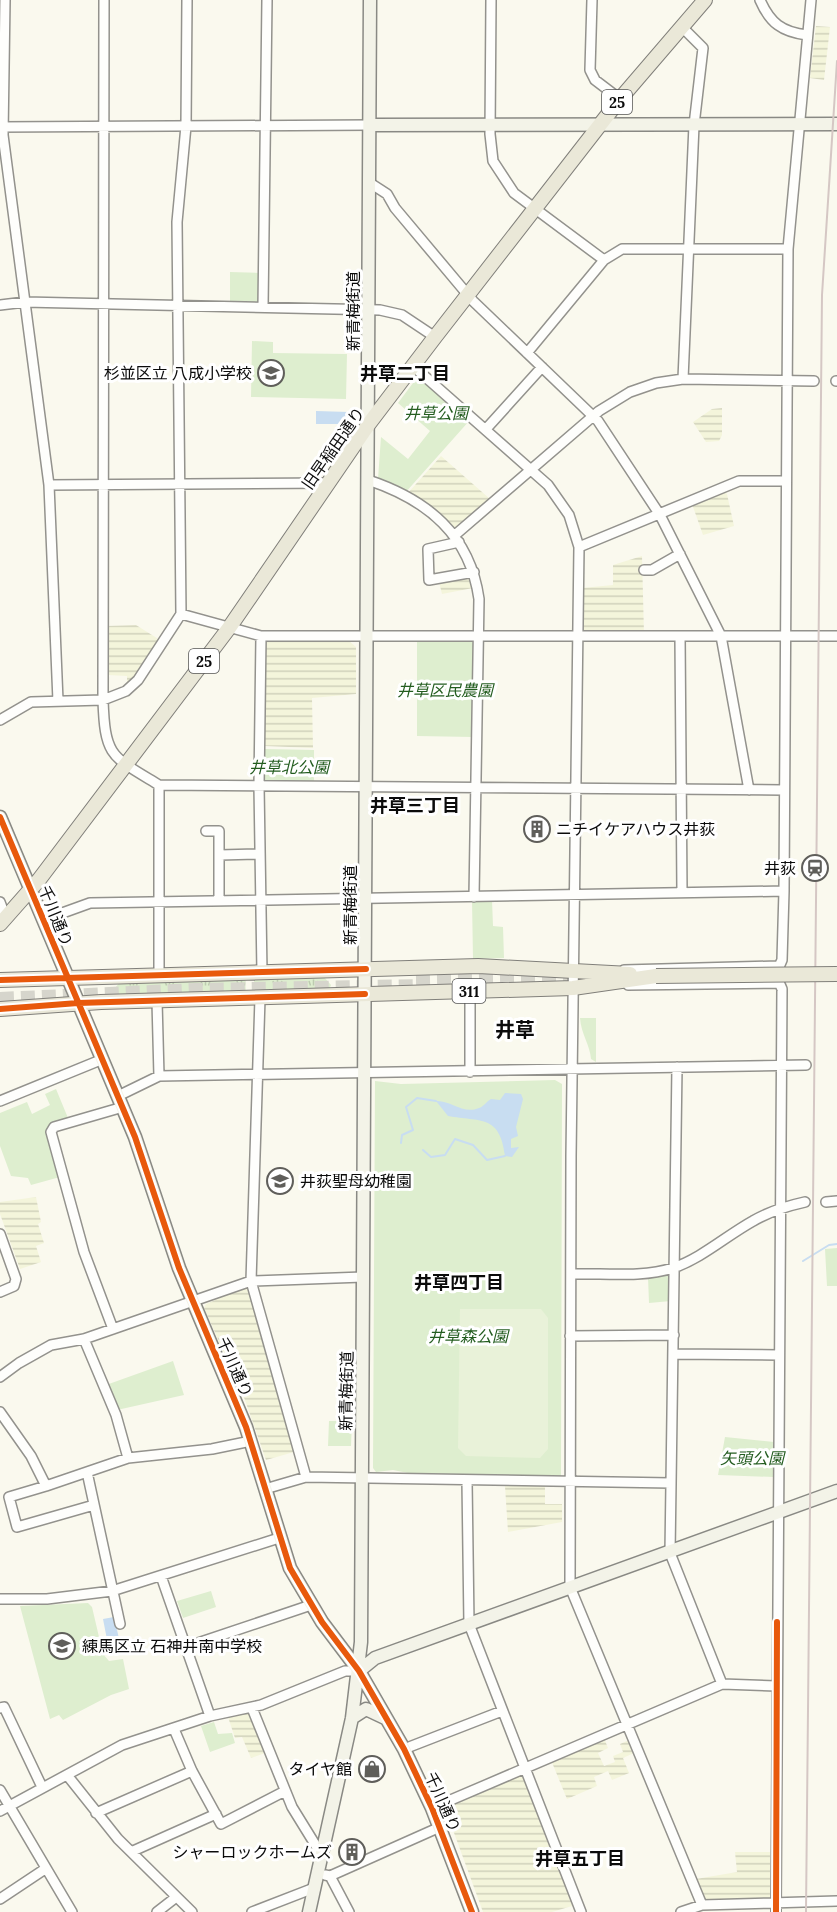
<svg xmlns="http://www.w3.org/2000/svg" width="837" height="1912" viewBox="0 0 837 1912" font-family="Lora,'Noto Sans JP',serif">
<defs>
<pattern id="farmland-rules" width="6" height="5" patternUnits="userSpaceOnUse" patternTransform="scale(1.5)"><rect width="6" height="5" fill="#f4f5db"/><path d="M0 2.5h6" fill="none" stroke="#d0d1bb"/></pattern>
<pattern id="grass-tufts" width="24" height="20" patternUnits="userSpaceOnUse" patternTransform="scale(1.5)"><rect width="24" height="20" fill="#deeecf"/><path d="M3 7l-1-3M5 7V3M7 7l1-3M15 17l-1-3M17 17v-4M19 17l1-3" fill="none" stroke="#bdcbb0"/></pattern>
</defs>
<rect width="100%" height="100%" fill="#faf9ee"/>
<path fill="url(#farmland-rules)" d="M816 26 830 27 824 80 810 78Z
M722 408V435L719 441 706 442 693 422 712 409Z
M441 456 490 499 457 528 451 527 407 494Z
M723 491 727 494 734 526 703 535 692 504Z
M642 556 644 634H582V588L613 585V565Z
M468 576 473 588 442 594 439 582Z
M136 625 160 640 135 678 127 685V676L108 675 106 626Z
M268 641H349L356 647V694L312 698 313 748 265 746 264 646Z
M36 1197 41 1222 38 1224 44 1243 36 1246 41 1262 20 1269 0 1214V1202Z
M246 1287 250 1289 294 1452 266 1460 245 1400 204 1308 206 1304Z
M505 1486H545V1504H562V1522L508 1532Z
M252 1710 268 1752 251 1758 242 1737 235 1738 227 1714Z
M604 1738 608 1748 598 1753 604 1766 615 1762 613 1756 623 1752 620 1744 629 1740 634 1753 623 1758 629 1773 612 1780 608 1771 594 1777 597 1786 567 1799 551 1760Z
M523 1774 572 1889V1906L552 1912H483L446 1811 448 1807Z
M735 1852H770V1899L706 1902 696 1879 737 1872Z"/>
<path fill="url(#grass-tufts)" d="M245 975 246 995 120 996 115 988 121 981Z
M254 976 324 977 331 985 329 990 254 995Z"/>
<path fill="#deeecf" d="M230 272 260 273 259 304H230Z
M252 341 273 342V353L347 354 346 399 251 397Z
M419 375 470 420 405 493 378 479 381 437 408 459 430 431 398 403Z
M417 641H471L474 644 473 737 417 736Z
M265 749 314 750V784L267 783 265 780Z
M472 900H492L493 926 503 927 504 958 473 959Z
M580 1018H596V1062L591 1059C590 1045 581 1034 580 1018Z
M555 1080 562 1084 561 1477 408 1473 393 1470 376 1472 373 1468 375 1081 401 1084Z
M56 1089 68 1118 50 1126 60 1177 31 1185 28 1178 11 1176 0 1146V1113L27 1102 32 1114 50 1105 45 1094Z
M837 1248V1286H827L825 1249Z
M666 1274 671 1277V1301L649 1303 648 1277Z
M173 1361 184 1395 117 1410 106 1385Z
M329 1421H352L351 1446H328Z
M725 1437 774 1442V1477L718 1475Z
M211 1591 216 1607 183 1618 177 1601Z
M88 1603 92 1607 103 1654 109 1661 123 1659 129 1689 111 1695 63 1720 59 1715 50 1719 20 1606Z
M214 1722 218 1734 232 1733 235 1743 210 1752 201 1726Z"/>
<path fill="#e9f2d9" d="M460 1309H541L548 1318V1449L540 1458 466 1456 458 1448Z"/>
<path fill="#c8ddf1" d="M316 411 349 412V424H316Z
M505 1093 521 1094 523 1099 516 1127 518 1136 511 1139V1148L519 1147 512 1157 505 1156C500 1114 480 1122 448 1116L436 1101C451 1100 463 1115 479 1108 483 1107 487 1101 491 1099L500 1100Z
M114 1617 121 1647 109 1650 103 1619Z"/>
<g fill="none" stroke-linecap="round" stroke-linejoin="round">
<path stroke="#c8ddf1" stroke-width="2" d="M401 1143 402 1135 413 1130 406 1107 417 1098 436 1101
M423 1150 431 1157 445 1155 455 1139 473 1145 487 1160 505 1156
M803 1261 829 1245 837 1244"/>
<path stroke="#d6d5cc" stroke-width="14" stroke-dasharray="14 7" stroke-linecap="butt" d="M416 979 568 976
M0 999 196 990 427 986"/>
<defs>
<path id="street" d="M5 0 3 135 49 485 58 701
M104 0 103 700C105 757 111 756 159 785L783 790
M491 0 490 134 493 161 514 193 604 260
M592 0 590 70 595 80 620 99
M760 0C770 23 782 32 807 35
M682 27 703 48 694 125 683 379
M0 127 370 125
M370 183 387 194 395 208 473 301 598 421 660 515 721 636 749 790
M0 305 25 302 380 310 402 315 435 337
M263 307 267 0
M527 353 604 260 622 249H788
M413 366 548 485 569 515 579 547 571 1157 570 1587 702 1905
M836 381H837
M486 429 542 367
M368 480C428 500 470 535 479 599L474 897
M49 485 330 483
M455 535 599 411 630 392 656 383 683 379 814 381
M459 542 428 549 429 580 474 572
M579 547 739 481H785
M644 570H652L680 554
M181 614 261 636H837
M261 636 259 786 262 973
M680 636 682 892
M0 720 31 702 103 700 126 691 138 680 181 614 177 222 186 126 187 0
M159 785V975
M206 831H219V901
M220 855 260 854
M0 902 6 918
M43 920 90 903 784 891
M624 970 778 966
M628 985 779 983
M260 998 251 1281 306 1477
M157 1001 159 1076
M677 1067 670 1553 722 1684
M470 1072V991
M118 1096 159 1076 806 1065
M0 1101 103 1059
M826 1202 837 1201
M0 1234 16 1279 14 1286 0 1292
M571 1274C603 1273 642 1278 673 1268 702 1258 726 1236 753 1221 770 1211 787 1206 805 1202
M113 1329 84 1252 51 1132 54 1127 123 1107
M570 1336 674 1335
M84 1339 116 1415 128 1458
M673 1354 778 1355
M0 1377 19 1363 51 1345 84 1339 251 1281 363 1277
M0 1412 31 1456 46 1486 128 1458 212 1449 251 1441
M87 1472 120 1624
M467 1481 469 1624 581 1912
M46 1486 9 1497 17 1527 94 1505
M265 1489 306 1477 671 1483
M161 1576 210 1716
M0 1599H47L112 1591 279 1538
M186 1647 311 1605
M0 1708 4 1707 42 1787
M252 1708 292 1807 321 1854
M174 1729 192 1771 221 1824 285 1791
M404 1749 502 1711
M67 1775 118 1839 192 1912
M0 1790 72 1912
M432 1808 722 1684 776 1686
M0 1811 122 1745 210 1716 261 1705 345 1671H359
M96 1813 192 1771
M133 1851 216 1814
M325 1875 330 1876 349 1912
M330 1876 440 1827
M0 1899 45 1869
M157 1912 175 1898
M252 1912 314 1888
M681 1912 702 1905 837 1901
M776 1912 782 989C777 980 777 969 782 960L784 891 788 249 811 0"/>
<path id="secondary" d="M370 125 837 124
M0 817 135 1137 179 1268 246 1427 290 1568 322 1622 359 1671 404 1749 432 1808 472 1912
M359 1671 375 1658 837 1491
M352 1718 366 1709 385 1718
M309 1912 352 1718 361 1642 370 0"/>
<path id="primary" d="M0 924 38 881 229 628 368 425 435 337 620 99 705 0
M0 980 478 966 630 974
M0 1009 101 1002 573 988 656 976"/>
</defs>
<use href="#street" stroke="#93928d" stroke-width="12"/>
<use href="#secondary" stroke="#898984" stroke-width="15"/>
<use href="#primary" stroke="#807f7a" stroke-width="16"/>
<use href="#street" stroke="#fefefc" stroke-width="9"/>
<use href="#secondary" stroke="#f3f3e8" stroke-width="12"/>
<use href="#primary" stroke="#eae8d8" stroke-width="14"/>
<path stroke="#d5c7c4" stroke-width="2" d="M806 1912 822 295 837 61"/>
<defs>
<path id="primary-bridge" d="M656 976 837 974"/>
</defs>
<use href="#primary-bridge" stroke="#807f7a" stroke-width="16" stroke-linecap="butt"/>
<use href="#primary-bridge" stroke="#eae8d8" stroke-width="14"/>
<defs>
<path id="cycleway" d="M0 817 135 1137 179 1268 246 1427 290 1568 322 1622 359 1671 404 1749 432 1808 472 1912
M0 980 366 969
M0 1009 78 1003 365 994
M776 1912 777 1622"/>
</defs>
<use href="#cycleway" stroke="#fff" stroke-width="10"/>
<use href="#cycleway" stroke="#e8590c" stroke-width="6"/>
</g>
<defs>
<symbol id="school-ring" viewBox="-11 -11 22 22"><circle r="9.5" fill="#fff" stroke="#5f5e5a" stroke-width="1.5"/><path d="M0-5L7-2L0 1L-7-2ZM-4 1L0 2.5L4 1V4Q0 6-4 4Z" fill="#5f5e5a"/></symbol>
<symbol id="building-ring" viewBox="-11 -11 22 22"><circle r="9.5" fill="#fff" stroke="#5f5e5a" stroke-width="1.5"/><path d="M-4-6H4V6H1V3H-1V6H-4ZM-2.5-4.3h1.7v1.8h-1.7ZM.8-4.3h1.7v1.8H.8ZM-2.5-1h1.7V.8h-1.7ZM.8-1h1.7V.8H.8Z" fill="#5f5e5a"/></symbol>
<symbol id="station-ring" viewBox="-11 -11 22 22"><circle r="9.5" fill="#fff" stroke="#5f5e5a" stroke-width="1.5"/><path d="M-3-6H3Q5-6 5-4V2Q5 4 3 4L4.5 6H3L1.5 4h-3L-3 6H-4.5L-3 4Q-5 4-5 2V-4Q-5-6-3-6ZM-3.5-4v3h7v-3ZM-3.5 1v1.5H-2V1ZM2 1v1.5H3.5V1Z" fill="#5f5e5a"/></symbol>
<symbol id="shop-ring" viewBox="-11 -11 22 22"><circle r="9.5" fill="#fff" stroke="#5f5e5a" stroke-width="1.5"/><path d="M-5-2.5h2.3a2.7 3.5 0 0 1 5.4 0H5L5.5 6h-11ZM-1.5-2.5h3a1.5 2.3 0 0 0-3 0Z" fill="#5f5e5a"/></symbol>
</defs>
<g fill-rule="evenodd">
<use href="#school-ring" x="256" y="358" width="30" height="30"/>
<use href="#building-ring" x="522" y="814" width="30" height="30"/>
<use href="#station-ring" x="800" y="853" width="30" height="30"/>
<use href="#school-ring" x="265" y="1166" width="30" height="30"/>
<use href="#school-ring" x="47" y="1631" width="30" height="30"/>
<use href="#shop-ring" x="357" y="1754" width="30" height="30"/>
<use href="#building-ring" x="337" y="1837" width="30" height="30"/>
</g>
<g text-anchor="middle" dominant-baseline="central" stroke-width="6" stroke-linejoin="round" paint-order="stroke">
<g fill="#fff" stroke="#545454" stroke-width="1.5">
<rect x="602" y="90" width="30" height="24" rx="4.5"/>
<rect x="189" y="649" width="30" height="24" rx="4.5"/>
<rect x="452.5" y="979" width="33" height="24" rx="4.5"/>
</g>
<g font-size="15" font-weight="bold" fill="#0b0b0b">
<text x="617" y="102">25</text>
<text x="204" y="661">25</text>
<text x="469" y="991">311</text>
</g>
<g font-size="16" fill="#0b0b0b" stroke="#fff">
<text transform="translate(353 311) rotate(-90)">新青梅街道</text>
<text transform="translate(333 448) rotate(-55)">旧早稲田通り</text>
<text transform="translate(350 905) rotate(-90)">新青梅街道</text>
<text transform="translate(56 916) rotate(68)">千川通り</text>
<text transform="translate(235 1367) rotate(66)">千川通り</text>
<text transform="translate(346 1391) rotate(-89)">新青梅街道</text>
<text transform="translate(443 1802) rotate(66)">千川通り</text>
</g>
<g font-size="16" fill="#0b0b0b" stroke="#fff" text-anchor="end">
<text x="252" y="373">杉並区立 八成小学校</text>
<text x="556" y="829" text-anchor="start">ニチイケアハウス井荻</text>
<text x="796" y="868">井荻</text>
<text x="300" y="1181" text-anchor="start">井荻聖母幼稚園</text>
<text x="82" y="1646" text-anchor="start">練馬区立 石神井南中学校</text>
<text x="352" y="1769">タイヤ館</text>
<text x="332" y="1852">シャーロックホームズ</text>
</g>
<g font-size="16" font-style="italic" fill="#245d20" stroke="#fff">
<text x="436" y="413">井草公園</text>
<text x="445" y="690">井草区民農園</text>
<text x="289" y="767">井草北公園</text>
<text x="468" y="1336">井草森公園</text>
<text x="752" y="1458">矢頭公園</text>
</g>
<g font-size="18" font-weight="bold" fill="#0b0b0b" stroke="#fff">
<text x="405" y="373">井草二丁目</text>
<text x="415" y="805">井草三丁目</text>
<text x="459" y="1282">井草四丁目</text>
<text x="580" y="1858">井草五丁目</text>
</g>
<g font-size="20" font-weight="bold" fill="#0b0b0b" stroke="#fff">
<text x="515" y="1029">井草</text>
</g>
</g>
</svg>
